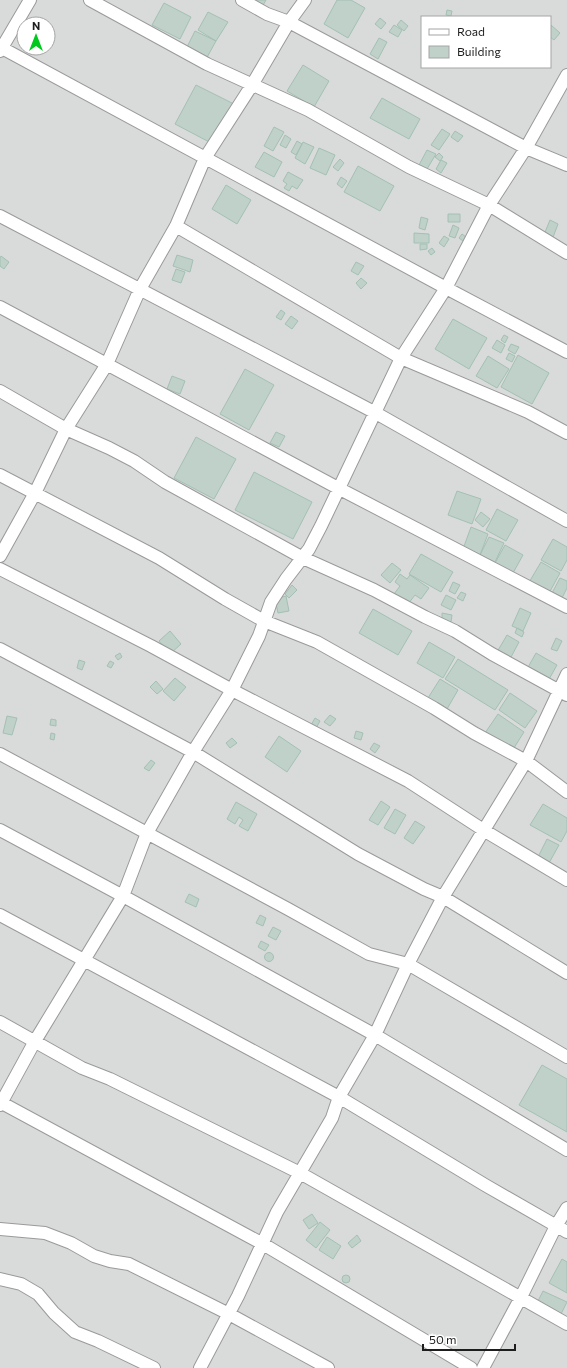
<svg xmlns="http://www.w3.org/2000/svg" width="567" height="1368" viewBox="0 0 567 1368" font-family="Commissioner,sans-serif">
<rect width="100%" height="100%" fill="#e2eeec"/>
<path fill="#d9dbda" fill-rule="evenodd" d="M0 0H567V1368H0ZM422 17H550V67H422ZM24 24H48V48H24Z"/>
<path fill="#bfd1c9" stroke="#a4c0b4" d="M244 0H266L261 9Z
M337 0H351L365 8 348 38 324 24Z
M164 3 191 17 180 39 152 25Z
M447 10 452 11 451 16 446 15Z
M208 12 228 22 216 41 198 30Z
M380 18 386 23 381 29 375 24Z
M401 20 408 26 404 31 397 25Z
M394 25 402 30 398 37 389 32Z
M551 25 560 33 554 40 550 37Z
M195 31 216 41 205 61 185 51Z
M379 38 387 42 378 59 370 54Z
M303 65 329 81 314 107 287 91Z
M196 85 234 104 213 144 175 124Z
M382 98 420 119 409 139 370 118Z
M274 127 284 132 273 151 264 146Z
M442 129 450 134 439 150 431 145Z
M455 131 463 136 458 142 451 137Z
M285 135 291 139 286 148 280 145Z
M297 141 302 144 296 155 291 152Z
M303 142 314 147 305 164 295 158Z
M319 148 335 155 326 175 310 168Z
M427 150 436 154 427 169 419 165Z
M264 152 282 162 274 177 255 167Z
M439 153 443 157 440 161 435 157Z
M340 159 344 163 338 171 333 167Z
M441 160 447 163 441 173 436 169Z
M358 166 394 186 380 211 344 192Z
M288 172 303 180 297 189 292 186 289 191 284 188 287 184 283 181Z
M341 177 347 181 342 188 337 184Z
M226 185 251 200 237 224 212 209Z
M448 214H460V222H448Z
M421 217 428 219 425 230 419 228Z
M550 220 558 224 552 240 543 237Z
M453 225 459 228 455 238 449 236Z
M414 233 429 234V243H414Z
M462 234 466 237 463 241 459 238Z
M444 236 449 239 444 247 439 243Z
M420 244H427V249L420 250Z
M432 248 435 252 431 255 428 251Z
M177 255 193 260 190 272 173 266Z
M1 256 9 262 4 269 0 266V258Z
M356 262 364 266 358 275 351 271Z
M176 269 185 272 181 283 172 280Z
M361 278 367 283 361 289 356 283Z
M281 310 285 313 281 320 276 317Z
M291 316 298 321 292 329 285 324Z
M453 319 487 338 469 369 435 349Z
M504 335 508 337 505 343 501 340Z
M497 340 505 345 501 353 492 348Z
M511 344 519 347 515 354 508 350Z
M509 353 515 356 512 362 506 359Z
M518 355 549 373 532 404 501 387Z
M488 356 509 369 497 388 476 376Z
M245 369 274 385 249 430 220 414Z
M172 376 185 381 180 394 167 389Z
M276 432 285 436 279 447 270 443Z
M196 437 236 459 214 499 174 478Z
M254 472 312 502 293 539 235 510Z
M457 491 481 499 472 524 448 515Z
M497 509 518 520 506 541 486 530Z
M481 512 490 519 483 527 475 520Z
M471 527 488 534 480 555 463 549Z
M489 537 504 543 495 562 480 555Z
M553 539 567 547V560L561 571 541 560Z
M505 545 523 555 513 573 495 563Z
M421 554 453 572 441 592 409 574Z
M541 562 560 573 548 595 528 584Z
M392 563 401 570 390 583 381 575Z
M400 574 407 579 410 575 429 588 421 599 415 595 408 604 394 594 400 586 395 582Z
M560 578 567 581V588L562 598 552 593Z
M453 582 460 585 455 594 449 591Z
M292 585 297 590 289 598 285 594Z
M461 592 466 594 463 601 457 598Z
M446 595 456 600 451 610 441 605Z
M286 596 289 611 278 613 275 599Z
M520 608 531 613 523 631 512 626Z
M373 609 412 631 398 655 359 633Z
M442 613 452 615 451 622 442 620Z
M517 628 524 632 522 637 515 633Z
M170 631 181 644 170 654 159 641Z
M507 635 519 642 510 659 497 652Z
M556 638 562 641 557 651 551 649Z
M429 642 455 657 443 678 417 663Z
M120 653 122 657 118 660 115 656Z
M536 653 557 665 548 681 527 669Z
M458 659 508 690 495 710 445 679Z
M79 660 85 662 82 670 77 668Z
M110 661 114 663 111 668 107 666Z
M175 678 186 687 174 701 163 691Z
M440 679 458 690 447 709 428 698Z
M156 681 163 689 157 694 150 687Z
M510 693 537 711 525 728 499 710Z
M498 714 524 732 512 751 485 733Z
M330 715 336 719 330 726 324 722Z
M7 716 17 718 12 735 3 733Z
M315 718 320 721 315 730 310 727Z
M51 719 56 720V726L50 725Z
M356 731 363 733 361 740 354 738Z
M51 733 55 734 54 740 50 739Z
M279 736 301 751 287 772 265 757Z
M232 738 237 743 230 748 226 743Z
M374 743 380 746 375 753 370 749Z
M151 760 155 763 149 771 144 768Z
M381 801 390 807 378 825 369 820Z
M236 802 257 814 248 831 239 826 243 820 239 817 235 824 227 819Z
M543 804 567 818V831L561 842 530 825Z
M395 809 406 815 395 834 384 828Z
M415 821 425 827 413 844 404 838Z
M547 839 559 845 549 863 538 857Z
M189 894 199 899 196 907 185 902Z
M260 915 266 918 263 926 256 923Z
M273 927 281 931 276 940 268 936Z
M261 941 269 945 265 951 258 947Z
M264.5 957a4.5 4.5 0 1 1 9 0a4.5 4.5 0 1 1-9 0Z
M542 1065 567 1079V1132L519 1105Z
M312 1214 318 1223 309 1229 303 1220Z
M320 1222 330 1230 316 1248 306 1240Z
M357 1235 361 1241 352 1248 348 1243Z
M327 1237 341 1246 333 1259 319 1250Z
M562 1259 567 1262V1293L549 1283Z
M342 1279a4 4 0 1 1 8 0a4 4 0 1 1-8 0Z
M543 1291 567 1302 560 1316 536 1305Z"/>
<g fill="none" stroke-linecap="round" stroke-linejoin="round">
<defs>
<path id="minor" d="M90 0 207 64 308 110 409 167 489 205 567 253
M242 0 267 14 289 22 526 148 567 165
M0 47 446 288 567 352
M0 51 30 0
M567 75 526 148 489 205 446 288 401 358 321 526 309 549 286 579 271 602 259 636 232 690 408 781 485 831 567 880
M0 216 374 412 567 521
M176 226 401 358 528 412 567 433
M0 307 338 488 567 607
M0 391 66 429 109 448 134 461 165 482 303 558 374 590 425 617 455 631 492 654 567 695
M0 475 159 558 225 599 264 621 317 642 434 708 474 733 526 761 567 792
M0 556 35 493 66 429 107 364 140 289 176 226 205 158 252 85 289 22 305 0
M0 569 151 646 232 690 193 752 147 833 123 896 35 1041 0 1105
M0 649 193 752 358 854 424 889 443 897 567 973
M0 754 288 909 369 954 408 964 567 1057
M0 830 123 896 375 1035 567 1150
M0 915 339 1097 485 1185 567 1232
M0 1022 82 1068 110 1079 300 1173 567 1324
M0 1102 263 1244 471 1368
M0 1229 45 1233 71 1243 94 1256 110 1261 129 1264 229 1314 328 1368
M0 1279 21 1284 38 1294 54 1313 75 1332 98 1341 154 1368
M200 1368 238 1296 277 1212 332 1118 339 1097 375 1035 408 964 443 897 526 761 567 674
M483 1368 520 1299 556 1226 567 1208"/>
</defs>
<use href="#minor" stroke="#9a9a9a" stroke-width="14"/>
<use href="#minor" stroke="#fff" stroke-width="12"/>
</g>
<rect x="421" y="16" width="130" height="52" fill="#ffffff" stroke="#a5a5a5"/>
<rect x="429" y="29" width="20" height="6" fill="#ffffff" stroke="#a5a5a5"/>
<text x="457" y="36" font-size="12" fill="#1d1d1d">Road</text>
<rect x="429" y="46" width="20" height="12" fill="#bfd1c9" stroke="#a5a5a5"/>
<text x="457" y="56" font-size="12" fill="#1d1d1d">Building</text>
<g transform="translate(36 36)"><circle r="19" fill="#ffffff" stroke="#a5a5a5"/>
<path d="M0-3L7 15L0 10L-7 15Z" fill="#00c91d"/>
<text y="-6" font-size="11" font-weight="bold" text-anchor="middle" fill="#1d1d1d">N</text>
</g>
<path d="M423 1344v6h92v-6" fill="none" stroke="#1d1d1d" stroke-width="2"/>
<text x="429" y="1344" font-size="12" fill="#1d1d1d" stroke="#ffffff" stroke-width="3" paint-order="stroke">50 m</text>
</svg>
